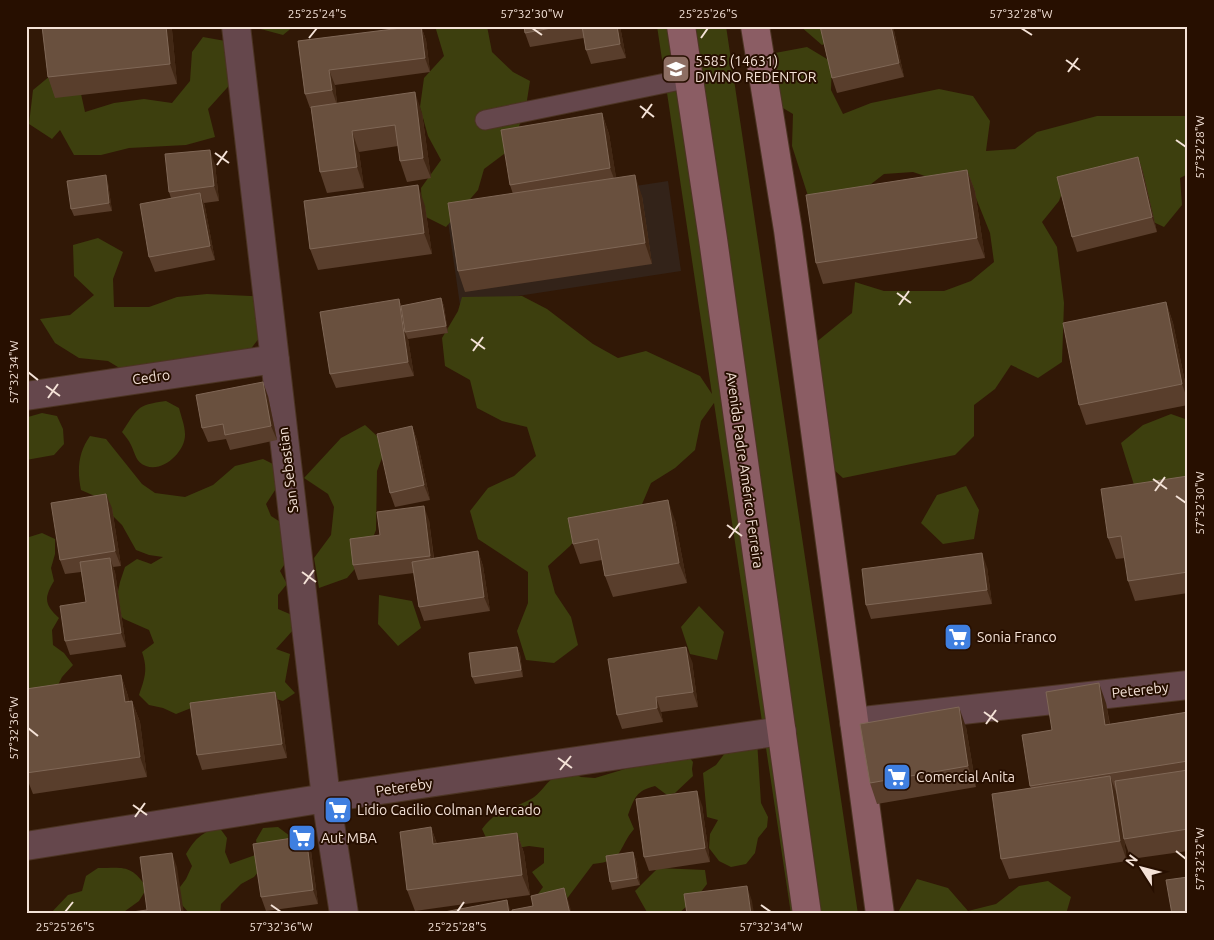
<svg xmlns="http://www.w3.org/2000/svg" width="1214" height="940" viewBox="0 0 1214 940" font-family="Ubuntu,sans-serif">
<rect width="100%" height="100%" fill="#311806"/>
<path fill="#332319" d="M668 181 681 271 460 305 447 215Z"/>
<path fill="#3d3f0e" d="M257 26H294L283 35 257 28Z
M435 26H487L492 52 513 72 530 81 525 113 519 126 520 142 484 169 478 190 446 227 422 215 421 188 441 160 428 136 420 107 424 78 444 56Z
M657 26H726L858 914H791L714 403 701 421 695 450 675 468 651 483 640 509 587 524 570 546 548 566 555 593 571 617 578 645 554 663 526 660 517 631 528 603V572L478 539 470 511 488 488 514 476 536 456 527 427 502 421 477 408 470 380 445 366 442 338 458 311 462 297 522 296 547 309 593 344 618 358 646 351 700 376 712 394Z
M800 26H853L847 35 822 45Z
M203 37 231 42 244 69 208 109 215 137 186 145 129 148 101 155H74L60 130 52 139 29 124 33 90 56 71 79 85 85 112 114 103 144 99 172 103 190 81 192 52Z
M807 47 832 62 831 90 843 114 871 103 939 89 973 96 990 121 986 151 1015 149 1037 132 1097 116H1188V174L1180 178 1182 205 1164 227 1138 215 1096 178 1069 174 1059 201 1042 222 1057 247 1064 303 1062 362 1038 378 1011 365 995 389 974 405V436L955 455 843 478 823 460 804 352 852 313 855 282 884 291H944L971 281 994 262 990 233 968 178 940 181 913 172 884 174 839 209 809 199 792 146 793 114 768 99 753 76 775 53Z
M98 238 123 252 113 279 114 307H149L177 297 207 294 270 297 269 325 250 350 131 375 108 361 79 358 55 343 40 319 70 315 94 295 74 276 73 245Z
M166 401 179 408C181 416 185 426 185 434 186 451 163 473 146 466 136 463 135 453 131 445 129 440 125 436 122 432 138 409 135 405 166 401Z
M42 413 57 416 63 429 64 444 54 455 26 460V418L28 417Z
M1171 414 1188 420V498H1138L1121 443 1143 425Z
M365 425 387 445 377 471 376 530 365 557 347 578 319 588 314 558 331 535 334 507 328 494 304 478 341 438Z
M90 436 106 439 142 484 155 493 185 497 213 485 235 466 263 459 277 466 281 481 266 504 271 516 296 532 297 546 280 571 287 584 278 595V609L292 615 294 629 276 649 290 654 285 682 295 693 283 701 269 697 204 703 176 714 163 708 149 705 139 695C145 678 148 669 142 652L154 643 149 630 124 619 114 610 120 582 125 567 137 559 151 564 163 557 149 555 136 550 122 525 112 515 106 501 81 490C77 470 78 453 90 436Z
M966 486 979 510 974 539 943 544 921 523 937 495Z
M42 533 55 539V554L51 568 54 581C44 598 44 604 59 618L52 630 53 645 64 653 73 665 62 677 56 689 26 703V538Z
M379 595 412 601 421 628 398 646 378 624Z
M699 606 724 632 717 660 690 654 681 627Z
M757 740 761 803 768 817 767 827 758 838 755 853 746 864 731 867 719 861 709 848 710 834 718 820 707 817 703 773 716 765 734 741Z
M689 757 693 762 692 769 693 776 675 793 667 795 655 786C636 791 635 797 628 815L634 829C617 849 625 861 593 864L566 900 533 901 543 887 532 872 544 863V848L529 846 500 851 488 842 482 829C499 807 509 811 531 799 540 794 545 784 553 778 557 775 563 773 568 771L581 777 595 778 625 769Z
M219 827 227 838 225 852 230 864 258 854 256 840 263 828 278 827 290 836 285 850 264 865 254 877 241 884 221 904 220 914H190L182 905 177 891 186 879 192 866 186 854C196 837 202 833 219 827Z
M98 868C124 868 131 864 147 888L139 901 121 914H50L68 895 82 891 86 876Z
M658 868 705 870 707 884 697 897 678 914H648L635 891Z
M917 879 948 888 968 911 996 904 1019 886 1048 881 1071 897 1066 914H897Z"/>
<g fill="none" stroke-linecap="round" stroke-linejoin="round">
<defs>
<path id="lane" d="M485 120 690 78"/>
<path id="street" d="M236 26 326 798 344 914
M26 396 275 359
M854 722 1188 685
M26 846 326 798 782 731"/>
<path id="secondary" d="M681 26 713 239 807 914
M755 26 788 230 880 914"/>
</defs>
<use href="#lane" stroke="#4c3423" stroke-width="21"/>
<use href="#street" stroke="#4c3423" stroke-width="30"/>
<use href="#secondary" stroke="#4c3423" stroke-width="30"/>
<use href="#lane" stroke="#65474c" stroke-width="19"/>
<use href="#street" stroke="#65474c" stroke-width="28"/>
<use href="#secondary" stroke="#8b5d64" stroke-width="28"/>
</g>
<path fill="#593e2c" d="M42 26H170L172 30 177 84 55 98 48 77Z
M421 26 426 40 430 72 335 85 337 103 422 113 431 178 407 182 400 161 398 146 359 152 364 188 327 193 320 172 311 108H310L305 94 298 41Z
M524 26H620L626 58 591 64 586 50 584 38 530 47 525 33Z
M820 26H893L904 77 837 93 832 78Z
M602 113 609 134 616 178 642 196 652 264 465 292 458 271 513 194 510 185Z
M1138 157 1143 172 1157 232 1077 252 1072 237Z
M215 164 219 201 204 203 205 207 215 260 155 272 149 257 171 198 169 192Z
M967 170 975 191 985 258 823 284 816 263Z
M108 183 112 211 74 216 71 209Z
M425 206 432 254 318 270 310 249Z
M441 298 444 306 448 333 408 339 414 376 336 388 330 374 399 299 401 306Z
M1166 302 1173 323 1188 397V405L1086 425 1079 405Z
M268 396 277 440 230 450 226 439 208 442 202 428Z
M412 426 417 440 430 500 395 507 390 493Z
M1188 476V593L1135 601 1128 581 1125 558 1116 559 1108 538Z
M112 508 121 566 113 567 115 572 126 647 70 655 65 641 86 602 81 572 65 574 60 560Z
M429 520 434 558 478 551 483 566 490 611 424 621 419 607 414 573 358 580 353 565 380 535Z
M675 520 687 583 613 597 605 576 602 560 580 564 573 544Z
M987 567 992 604 871 619 866 605Z
M517 647 520 654 523 677 475 684 472 677Z
M692 661 698 707 661 712 663 722 622 729 617 715Z
M121 675 128 696 129 702 132 701 140 722 147 777 33 794 26 776V689Z
M275 692 280 706 287 758 202 770 197 755Z
M1106 703 1110 724 1188 712V851L1131 859 1124 840 1127 861 1009 879 1001 859 1031 788 1030 786 1052 730Z
M966 727 976 787 877 804 870 783Z
M702 805 710 862 649 871 644 857Z
M431 827 437 844 517 833 524 853 530 895 415 911 407 890Z
M306 836 311 851 318 904 266 911 261 897Z
M633 852 636 860 640 885 612 890 610 882Z"/>
<path fill="#422815" d="M166 26H170L172 30 177 84 170 64Z
M421 26 426 40 430 72 425 58Z
M617 26H620L626 58 620 44Z
M891 26H893L904 77 899 63Z
M329 70 335 85 337 105 332 90Z
M415 92 422 113 431 178 423 158Z
M602 113 609 134 618 189 610 168Z
M352 131 359 152 364 188 357 167Z
M210 150 215 164 219 201 214 186Z
M1138 157 1143 172 1157 232 1152 217Z
M967 170 975 191 985 258 977 238Z
M106 175 108 183 112 211 109 203Z
M635 175 642 196 652 264 645 243Z
M418 185 425 206 432 254 424 233Z
M200 193 205 207 215 260 210 246Z
M441 298 444 306 448 333 446 326Z
M399 299 404 314 405 332 408 339 414 376 408 362Z
M1166 302 1173 323 1188 397V401L1182 384Z
M263 382 268 396 277 440 271 426Z
M412 426 417 440 430 500 424 485Z
M106 494 112 508 121 566 115 551Z
M668 500 675 520 687 583 679 563Z
M424 506 429 520 435 570 430 556Z
M478 551 483 566 490 611 484 597Z
M982 553 987 567 992 604 987 590Z
M110 558 115 572 126 647 121 633Z
M517 647 520 654 523 677 521 670Z
M686 647 692 661 698 707 693 692Z
M121 675 128 696 132 723 125 702Z
M1099 683 1106 703 1113 745 1105 725Z
M275 692 280 706 287 758 282 744Z
M656 697 661 712 663 722 657 708Z
M132 701 140 722 147 777 140 757Z
M959 707 966 727 976 787 968 766Z
M1110 776 1118 797 1127 861 1120 841Z
M697 791 702 805 710 862 705 848Z
M431 827 438 848 433 844Z
M517 833 524 853 530 895 522 875Z
M306 836 311 851 318 904 313 890Z
M633 852 636 860 640 885 637 878Z
M172 853 177 867 184 914H181Z
M747 886 752 901 754 914H751Z
M564 888 569 903 572 914H570Z
M507 900 512 914H509Z"/>
<path fill="#69503e" stroke="#7f6756" d="M42 26H166L170 64 48 77Z
M417 26H421L425 58 329 70 332 90 305 94 298 41Z
M524 26H562L525 33Z
M582 26H617L620 44 586 50Z
M820 26H891L899 63 832 78Z
M415 92 423 158 400 161 395 125 352 131 357 167 320 172 311 107Z
M602 113 610 168 510 185 501 130Z
M210 150 214 186 169 192 165 154Z
M1138 157 1152 217 1072 237 1057 177Z
M967 170 977 238 816 263 806 195Z
M106 175 109 203 71 209 67 181Z
M635 175 645 243 458 271 448 203Z
M418 185 424 233 310 249 304 201Z
M200 193 210 246 149 257 140 204Z
M441 298 446 326 405 332 401 306Z
M399 299 408 362 330 374 320 312Z
M1166 302 1182 384 1079 405 1063 323Z
M263 382 271 426 225 435 223 424 202 428 196 395Z
M412 426 424 485 390 493 377 434Z
M1188 476V572L1128 581 1121 536 1108 538 1101 489Z
M106 494 115 551 60 560 51 503Z
M668 500 679 563 605 576 598 539 573 544 568 518Z
M424 506 430 556 353 565 350 539 380 535 377 512Z
M478 551 484 597 419 607 412 562Z
M982 553 987 590 866 605 862 569Z
M110 558 121 633 65 641 60 606 86 602 80 562Z
M517 647 521 670 472 677 469 653Z
M686 647 693 692 656 697 657 708 617 715 608 659Z
M121 675 125 702 132 701 140 757 26 773V689Z
M1099 683 1105 725 1188 712V761L1030 786 1022 735 1052 730 1046 692Z
M275 692 282 744 197 755 190 703Z
M959 707 968 766 870 783 860 724Z
M1188 770V829L1124 839 1115 781Z
M1110 776 1120 841 1001 859 992 794Z
M697 791 705 848 644 857 636 799Z
M431 827 433 844 517 833 522 875 407 890 400 832Z
M306 836 313 890 261 897 253 844Z
M633 852 637 878 610 882 606 856Z
M172 853 181 914H117L147 910 140 857Z
M1188 877V914H1172L1166 880Z
M747 886 751 914H687L684 894Z
M564 888 570 914H512V910L533 906 531 896Z
M507 900 509 914H434Z"/>
<path fill="none" stroke="#f4e2d7" stroke-width="2" d="M532 28 542 35M1021 28 1032 35M309 38 317 28M701 38 708 28M1066 60 1080 70M1068 72 1078 58M640 106 654 117M642 118 652 104M1176 140 1186 147M215 153 229 163M217 165 227 151M897 293 911 303M899 305 909 291M471 339 485 349M473 351 483 337M28 372 38 380M46 386 60 396M48 398 58 384M1153 479 1167 489M1155 491 1165 477M1176 496 1186 503M727 525 742 536M729 538 740 523M302 572 316 582M304 584 314 570M984 712 998 722M986 724 996 710M28 728 38 736M558 758 572 768M560 770 571 756M133 805 147 815M135 817 145 803M1176 851 1186 859M271 905 281 912M761 905 771 912M65 912 73 902M457 912 464 902"/>
<defs>
<symbol id="school-square" viewBox="-11 -11 22 22"><rect x="-9" y="-9" width="18" height="18" rx="4" fill="#8d6e63" stroke="#270f00"/><path d="M0-5L7-2L0 1L-7-2ZM-4 1L0 2.5L4 1V4Q0 6-4 4Z" fill="#fff"/></symbol>
<symbol id="supermarket-square" viewBox="-11 -11 22 22"><rect x="-9" y="-9" width="18" height="18" rx="4" fill="#3f7fe0" stroke="#270f00"/><path d="M-6-5.5h2.5l.6 2H6L4.5 2H-2.5L-4.4-4H-6ZM-1.5 3.2a1.3 1.3 0 1 0 .1 0ZM3 3.2a1.3 1.3 0 1 0 .1 0Z" fill="#fff"/></symbol>
</defs>
<g fill-rule="evenodd">
<use href="#school-square" x="660" y="53" width="32" height="32"/>
<use href="#supermarket-square" x="942" y="621" width="32" height="32"/>
<use href="#supermarket-square" x="881" y="761" width="32" height="32"/>
<use href="#supermarket-square" x="322" y="794" width="32" height="32"/>
<use href="#supermarket-square" x="286" y="822" width="32" height="32"/>
</g>
<g text-anchor="middle" dominant-baseline="central" stroke-width="4" stroke-linejoin="round" paint-order="stroke">
<g font-size="14" fill="#f4e2d7" stroke="#270f00" text-anchor="start">
<text x="695" y="61">5585 (14631)<tspan x="695" dy="16">DIVINO REDENTOR</tspan></text>
<text x="977" y="637">Sonia Franco</text>
<text x="916" y="777">Comercial Anita</text>
<text x="357" y="810">Lidio Cacilio Colman Mercado</text>
<text x="321" y="838">Aut MBA</text>
</g>
<g font-size="14" fill="#f4e2d7" stroke="#270f00">
<text transform="translate(151 377) rotate(-8)">Cedro</text>
<text transform="translate(288 470) rotate(-97)">San Sebastian</text>
<text transform="translate(745 470) rotate(82)">Avenida Padre Américo Ferreira</text>
<text transform="translate(1140 690) rotate(-6)">Petereby</text>
<text transform="translate(404 787) rotate(-8)">Petereby</text>
</g>
</g>
<rect width="1214" height="940" fill="none" stroke="#270f00" stroke-width="55"/>
<g transform="translate(1142 868) rotate(306)" stroke="#270f00" stroke-width="4" paint-order="stroke">
<path d="M0-4L9 19L0 12L-9 19Z" fill="#f4e2d7"/>
<text y="-8" font-size="14" font-weight="bold" text-anchor="middle" fill="#f4e2d7">N</text>
</g>
<rect x="28" y="28" width="1158" height="884" fill="none" stroke="#f4e2d7" stroke-width="2"/>
<g font-size="12" text-anchor="middle" fill="#f4e2d7">
<text x="317" y="18">25°25'24"S</text>
<text x="532" y="18">57°32'30"W</text>
<text x="708" y="18">25°25'26"S</text>
<text x="1021" y="18">57°32'28"W</text>
<text transform="translate(1200 147) rotate(-90)" y="4">57°32'28"W</text>
<text transform="translate(14 372) rotate(-90)" y="4">57°32'34"W</text>
<text transform="translate(1200 503) rotate(-90)" y="4">57°32'30"W</text>
<text transform="translate(14 728) rotate(-90)" y="4">57°32'36"W</text>
<text transform="translate(1200 859) rotate(-90)" y="4">57°32'32"W</text>
<text x="65" y="931">25°25'26"S</text>
<text x="281" y="931">57°32'36"W</text>
<text x="457" y="931">25°25'28"S</text>
<text x="771" y="931">57°32'34"W</text>
</g>
</svg>
